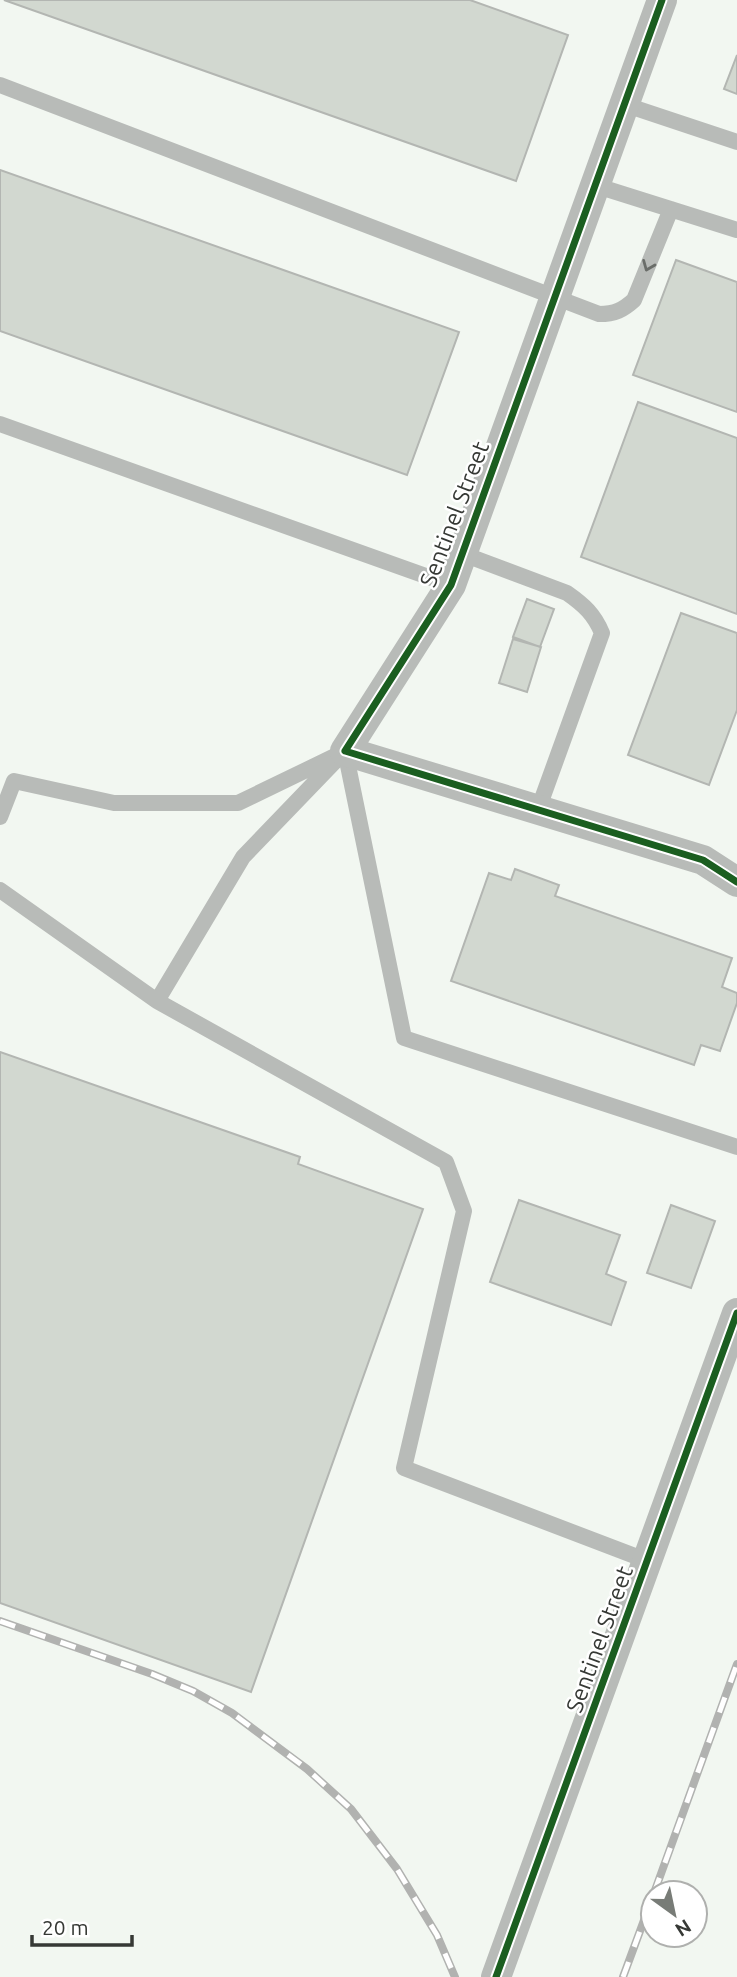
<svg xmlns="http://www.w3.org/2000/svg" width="737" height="1977" viewBox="0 0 737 1977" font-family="Ubuntu,sans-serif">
<rect width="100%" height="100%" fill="#f2f7f1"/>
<path fill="#d2d8d0" stroke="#b3b6b2" stroke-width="2" d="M4 0H470L568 35 516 181Z
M737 55V94L724 89Z
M0 170 459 332 407 475 0 331Z
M676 260 737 282V412L633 375Z
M638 402 737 438V614L581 557Z
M527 599 554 609 540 647 513 637Z
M681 613 737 633V710L709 785 628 755Z
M513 639 541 647 527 692 499 683Z
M515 869 559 885 555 896 732 958 722 987 737 993V1003L720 1051 701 1045 694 1065 451 981 489 873 511 880Z
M0 1052 300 1157 298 1164 423 1209 251 1692 0 1603Z
M519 1200 620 1235 606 1274 626 1282 611 1325 490 1282Z
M671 1205 715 1221 691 1288 647 1273Z"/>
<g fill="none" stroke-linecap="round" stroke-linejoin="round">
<path stroke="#b8bbb8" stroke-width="16" d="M0 85 599 314C615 314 623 310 634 300L671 209
M623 104 737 142
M594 185 737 230
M0 424 451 585
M463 554 567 593C584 605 594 614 602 633L538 810
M345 751 243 857 157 1001 446 1162 464 1211 404 1468 648 1561
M345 751 404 1038 737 1147
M0 817 14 781 114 803H238L333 757
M0 890 157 1001"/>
<path stroke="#b8bbb8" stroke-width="30" d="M662 0 451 585 345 751 703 860 737 882
M496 1977 737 1313"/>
<defs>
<path id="rail" d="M0 1621 152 1674 193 1691 232 1713 307 1769 351 1809 397 1869 437 1935 455 1977
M654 1893 737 1664
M623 1977 653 1896"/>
</defs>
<use href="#rail" stroke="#b1b2b0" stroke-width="8"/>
<use href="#rail" stroke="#fff" stroke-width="5" stroke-dasharray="16" stroke-linecap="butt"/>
<defs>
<path id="cycleway" d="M662 0 451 585 345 751 703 860 737 882
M496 1977 737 1313"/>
</defs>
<use href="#cycleway" stroke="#fff" stroke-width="11"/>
<use href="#cycleway" stroke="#1b5e20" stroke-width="7"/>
</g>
<defs><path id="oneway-chevron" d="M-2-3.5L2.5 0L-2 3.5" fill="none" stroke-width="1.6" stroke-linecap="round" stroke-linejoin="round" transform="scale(1.75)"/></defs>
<use stroke="#6a6d69" href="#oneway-chevron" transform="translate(648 266) rotate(112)"/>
<g text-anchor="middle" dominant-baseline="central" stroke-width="5" stroke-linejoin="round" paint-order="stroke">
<g font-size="23" fill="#363935" stroke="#fff">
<text transform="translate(454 514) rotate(-69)">Sentinel Street</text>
<text transform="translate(599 1639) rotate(-70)">Sentinel Street</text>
</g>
</g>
<g transform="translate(674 1914) rotate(147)"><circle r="33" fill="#ffffff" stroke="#afb0ae" stroke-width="2"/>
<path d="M0-5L12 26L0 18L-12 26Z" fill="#787c77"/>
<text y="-10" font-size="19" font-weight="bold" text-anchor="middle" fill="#363935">N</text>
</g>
<path d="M32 1935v10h100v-10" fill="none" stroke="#363935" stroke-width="3.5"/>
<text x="42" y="1935" font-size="21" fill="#363935" stroke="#ffffff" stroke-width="5" paint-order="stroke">20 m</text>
</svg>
